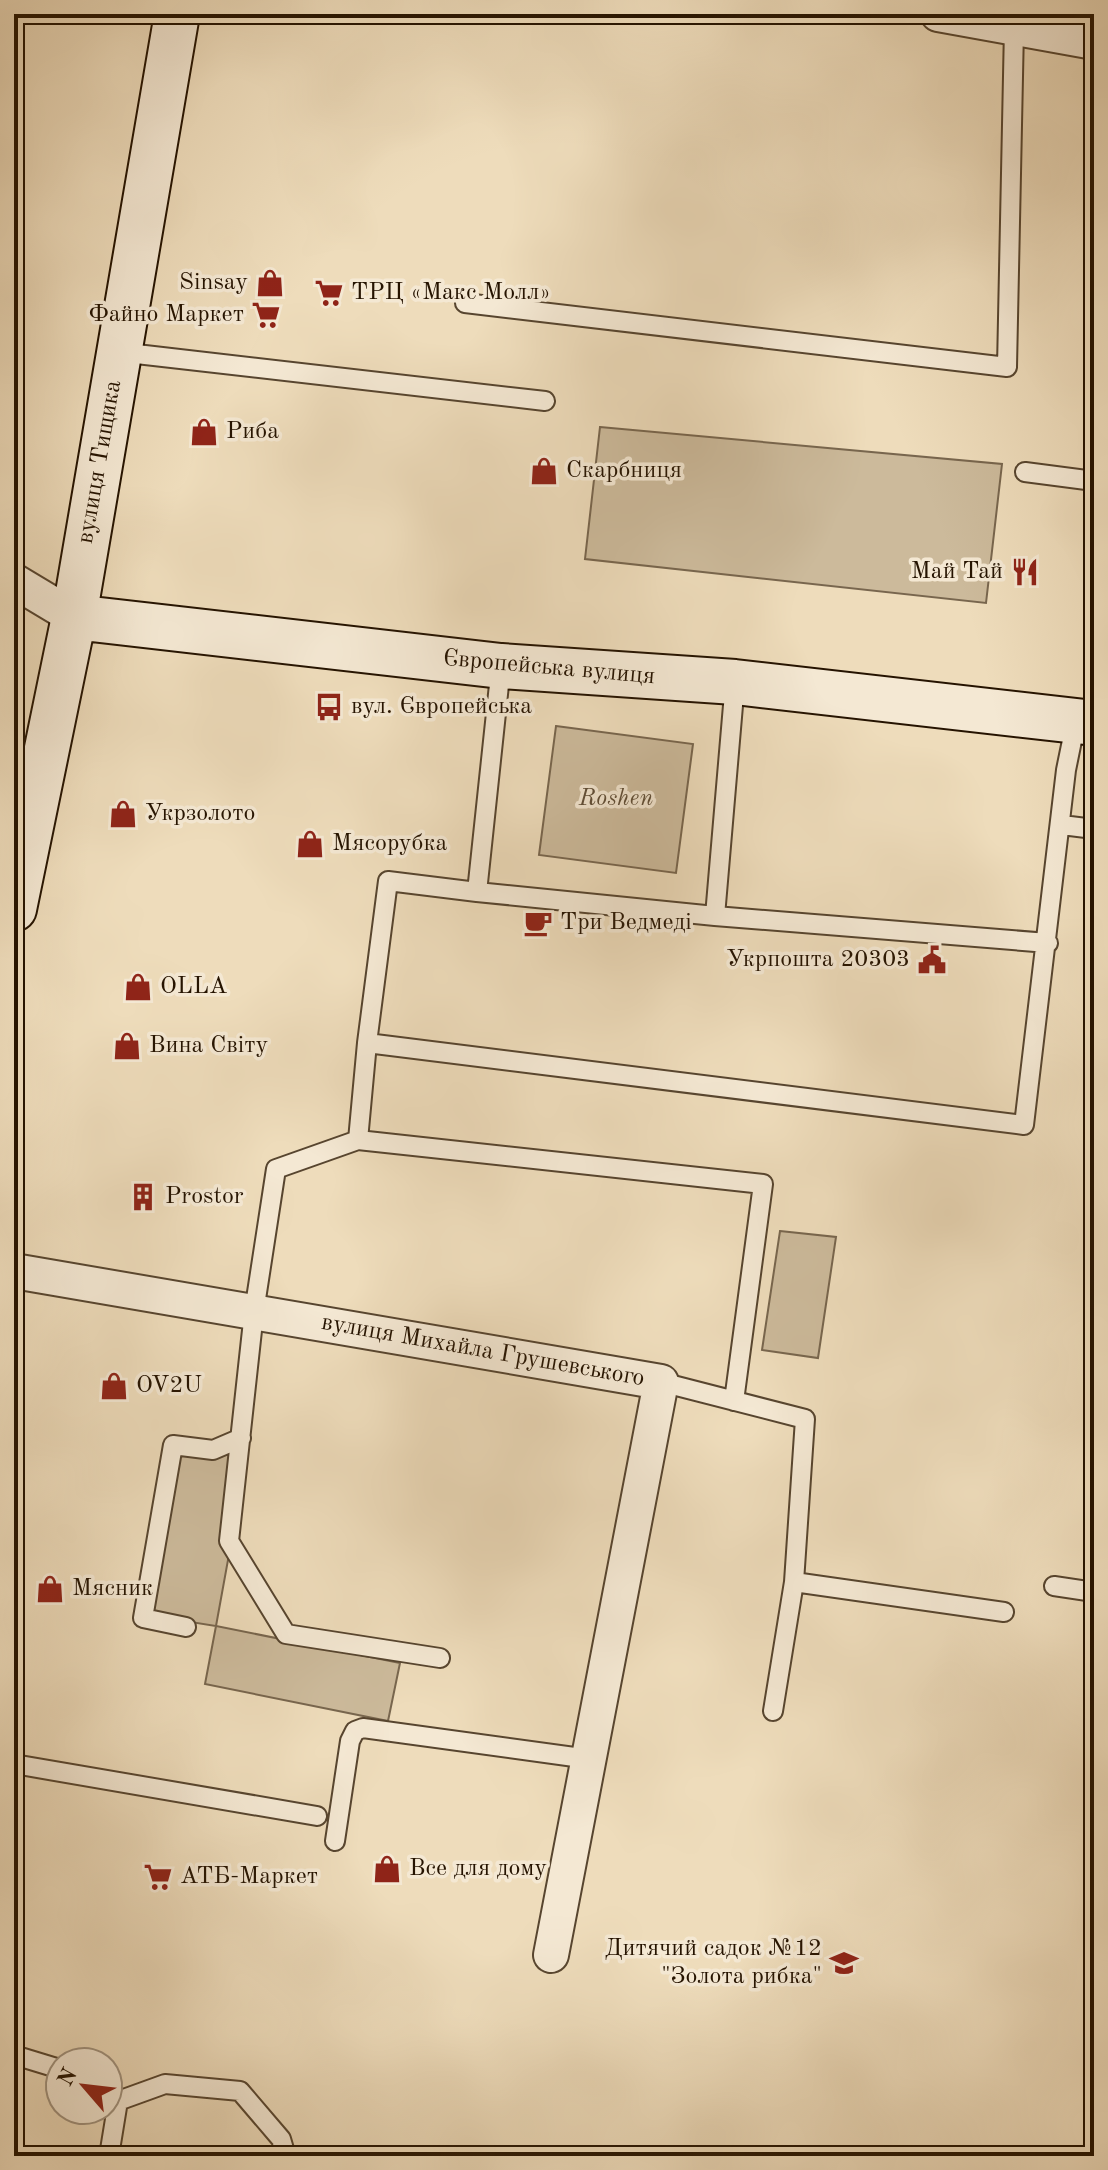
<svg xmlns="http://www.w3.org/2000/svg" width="1108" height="2170" viewBox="0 0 1108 2170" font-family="'Old Standard TT',serif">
<rect width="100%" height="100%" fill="#eedcbb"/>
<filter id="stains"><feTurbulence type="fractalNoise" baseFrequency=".0025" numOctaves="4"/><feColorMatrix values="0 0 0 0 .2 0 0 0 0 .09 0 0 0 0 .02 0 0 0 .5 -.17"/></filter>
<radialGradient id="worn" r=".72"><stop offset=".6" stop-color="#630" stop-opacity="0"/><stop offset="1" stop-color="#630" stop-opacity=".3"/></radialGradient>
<path fill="#ccba9b" stroke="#78664e" stroke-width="2" d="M600 427 1002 464 986 603 585 559Z
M556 726 693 744 676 873 539 855Z
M780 1231 836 1237 818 1358 762 1350Z
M175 1449 236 1456 230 1549 216 1626 400 1663 388 1721 205 1684 216 1626 147 1615Z"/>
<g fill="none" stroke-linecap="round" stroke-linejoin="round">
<defs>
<path id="service" d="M465 303 1007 367 1014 28
M119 352 545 401
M1025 472 1094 481
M501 666 477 892 715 916 1048 943
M1062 825 1094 829
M477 892 388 881 367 1043 1024 1125 1066 770 1076 721
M715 916 735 682
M367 1043 358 1140 763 1184 734 1401
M358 1140 276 1169 254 1312 229 1541 286 1634 440 1658
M661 1382 805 1419 794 1582 773 1711
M794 1582 1004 1612
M1054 1586 1094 1592
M186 1627 143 1618 173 1445 213 1450 241 1438
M14 1764 317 1816
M335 1841 350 1741 355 1731 363 1728 589 1759
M14 2055 60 2069
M118 2101 165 2084 240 2091 281 2139 286 2156
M109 2156 118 2101"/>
<path id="minor" d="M938 14 1094 42
M14 581 74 617
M14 1271 661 1382 551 1955"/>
<path id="secondary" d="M74 617 501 666 735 682 1094 723
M14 909 74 617 177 14"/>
</defs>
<use href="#service" stroke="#57452f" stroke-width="22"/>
<use href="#minor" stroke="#57452f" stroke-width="38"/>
<use href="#secondary" stroke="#251300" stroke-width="48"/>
<use href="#service" stroke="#f4e8d3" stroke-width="18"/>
<use href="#minor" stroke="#f4e8d3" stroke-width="34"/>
<use href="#secondary" stroke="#f4e8d3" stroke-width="44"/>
</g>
<defs>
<symbol id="shop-bare" viewBox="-9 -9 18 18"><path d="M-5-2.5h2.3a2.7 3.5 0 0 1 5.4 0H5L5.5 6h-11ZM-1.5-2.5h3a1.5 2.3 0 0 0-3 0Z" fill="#8f2418" stroke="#f4e8d3" stroke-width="2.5" paint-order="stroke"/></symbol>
<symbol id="supermarket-bare" viewBox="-9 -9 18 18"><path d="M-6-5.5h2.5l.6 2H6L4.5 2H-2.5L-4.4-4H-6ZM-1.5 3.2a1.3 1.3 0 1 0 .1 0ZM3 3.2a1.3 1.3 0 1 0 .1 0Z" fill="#8f2418" stroke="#f4e8d3" stroke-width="2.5" paint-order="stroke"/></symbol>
<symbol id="restaurant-bare" viewBox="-9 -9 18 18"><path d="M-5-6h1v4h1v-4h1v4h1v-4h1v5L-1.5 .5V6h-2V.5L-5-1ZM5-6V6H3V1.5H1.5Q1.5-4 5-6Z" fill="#8f2418" stroke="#f4e8d3" stroke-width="2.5" paint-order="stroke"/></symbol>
<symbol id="bus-bare" viewBox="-9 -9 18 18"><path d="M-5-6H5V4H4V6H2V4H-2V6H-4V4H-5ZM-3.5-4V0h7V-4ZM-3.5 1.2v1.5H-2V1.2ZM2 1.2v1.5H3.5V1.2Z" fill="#8f2418" stroke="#f4e8d3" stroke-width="2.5" paint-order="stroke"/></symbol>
<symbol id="cafe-bare" viewBox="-9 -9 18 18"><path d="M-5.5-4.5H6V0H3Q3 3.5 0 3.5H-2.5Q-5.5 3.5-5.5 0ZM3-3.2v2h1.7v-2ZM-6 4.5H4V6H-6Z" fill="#8f2418" stroke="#f4e8d3" stroke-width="2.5" paint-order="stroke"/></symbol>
<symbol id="civic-bare" viewBox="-9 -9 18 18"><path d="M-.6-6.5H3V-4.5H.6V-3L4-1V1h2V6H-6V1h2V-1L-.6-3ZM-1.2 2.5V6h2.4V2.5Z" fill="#8f2418" stroke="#f4e8d3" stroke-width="2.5" paint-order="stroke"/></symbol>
<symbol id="building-bare" viewBox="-9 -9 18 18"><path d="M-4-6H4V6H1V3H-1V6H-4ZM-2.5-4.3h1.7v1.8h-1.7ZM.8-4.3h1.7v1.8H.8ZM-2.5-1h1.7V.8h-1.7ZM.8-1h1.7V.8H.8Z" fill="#8f2418" stroke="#f4e8d3" stroke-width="2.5" paint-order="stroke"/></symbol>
<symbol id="school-bare" viewBox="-9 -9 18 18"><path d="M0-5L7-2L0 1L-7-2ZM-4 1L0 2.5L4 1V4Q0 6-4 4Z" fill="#8f2418" stroke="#f4e8d3" stroke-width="2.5" paint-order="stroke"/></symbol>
</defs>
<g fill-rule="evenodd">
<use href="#shop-bare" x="250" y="263" width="40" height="40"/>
<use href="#supermarket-bare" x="309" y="273" width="40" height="40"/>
<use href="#supermarket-bare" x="246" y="295" width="40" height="40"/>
<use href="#shop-bare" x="184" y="412" width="40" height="40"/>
<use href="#shop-bare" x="524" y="451" width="40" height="40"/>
<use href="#restaurant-bare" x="1005" y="552" width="40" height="40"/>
<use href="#bus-bare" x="309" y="687" width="40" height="40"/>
<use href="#shop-bare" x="103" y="794" width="40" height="40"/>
<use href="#shop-bare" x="290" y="824" width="40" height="40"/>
<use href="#cafe-bare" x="518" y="903" width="40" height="40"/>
<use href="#civic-bare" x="912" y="940" width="40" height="40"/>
<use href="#shop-bare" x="118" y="967" width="40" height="40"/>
<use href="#shop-bare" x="107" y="1026" width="40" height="40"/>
<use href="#building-bare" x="123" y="1177" width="40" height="40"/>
<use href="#shop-bare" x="94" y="1366" width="40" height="40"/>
<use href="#shop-bare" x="30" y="1569" width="40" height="40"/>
<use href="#shop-bare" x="367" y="1849" width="40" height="40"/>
<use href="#supermarket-bare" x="138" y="1857" width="40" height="40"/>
<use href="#school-bare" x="824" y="1943" width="40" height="40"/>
</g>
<g text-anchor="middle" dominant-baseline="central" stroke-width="7" stroke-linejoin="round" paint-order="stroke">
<g font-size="24" fill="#251300" stroke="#f4e8d3" text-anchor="start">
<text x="248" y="283" text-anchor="end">Sinsay</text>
<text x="351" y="293">ТРЦ «Макс Молл»</text>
<text x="244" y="315" text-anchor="end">Файно Маркет</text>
<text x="226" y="432">Риба</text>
<text x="566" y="471">Скарбниця</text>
<text x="1003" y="572" text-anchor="end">Май Тай</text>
<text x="351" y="707">вул. Європейська</text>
<text x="145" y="814">Укрзолото</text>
<text x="332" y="844">Мясорубка</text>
<text x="560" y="923">Три Ведмеді</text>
<text x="910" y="960" text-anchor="end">Укрпошта 20303</text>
<text x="160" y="987">OLLA</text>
<text x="149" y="1046">Вина Світу</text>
<text x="165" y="1197">Prostor</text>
<text x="136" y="1386">OV2U</text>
<text x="72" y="1589">Мясник</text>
<text x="409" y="1869">Все для дому</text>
<text x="180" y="1877">АТБ-Маркет</text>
<text x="822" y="1949" text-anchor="end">Дитячий садок №12<tspan x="822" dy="28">"Золота рибка"</tspan></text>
</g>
<g font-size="24" fill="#251300" stroke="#f4e8d3">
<text transform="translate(100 462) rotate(-80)">вулиця Тищика</text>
<text transform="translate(549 668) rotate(5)">Європейська вулиця</text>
<text transform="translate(483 1351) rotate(10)">вулиця Михайла Грушевського</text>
</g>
<g font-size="24" font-style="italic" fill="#5f4d36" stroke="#f4e8d3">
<text x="616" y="799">Roshen</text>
</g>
</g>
<rect width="1108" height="2170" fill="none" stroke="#eedcbb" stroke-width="48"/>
<rect x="16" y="16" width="1076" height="2138" fill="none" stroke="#251300" stroke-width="4"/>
<rect x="24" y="24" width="1060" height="2122" fill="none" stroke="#251300" stroke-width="2"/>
<g transform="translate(84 2086) rotate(298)"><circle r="38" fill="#f4e8d3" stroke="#a1937f" stroke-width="2"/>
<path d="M0-6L14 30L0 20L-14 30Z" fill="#8f2418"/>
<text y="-12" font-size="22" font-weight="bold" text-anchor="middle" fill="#251300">N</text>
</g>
<rect width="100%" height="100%" filter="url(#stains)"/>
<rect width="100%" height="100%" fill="url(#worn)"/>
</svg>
